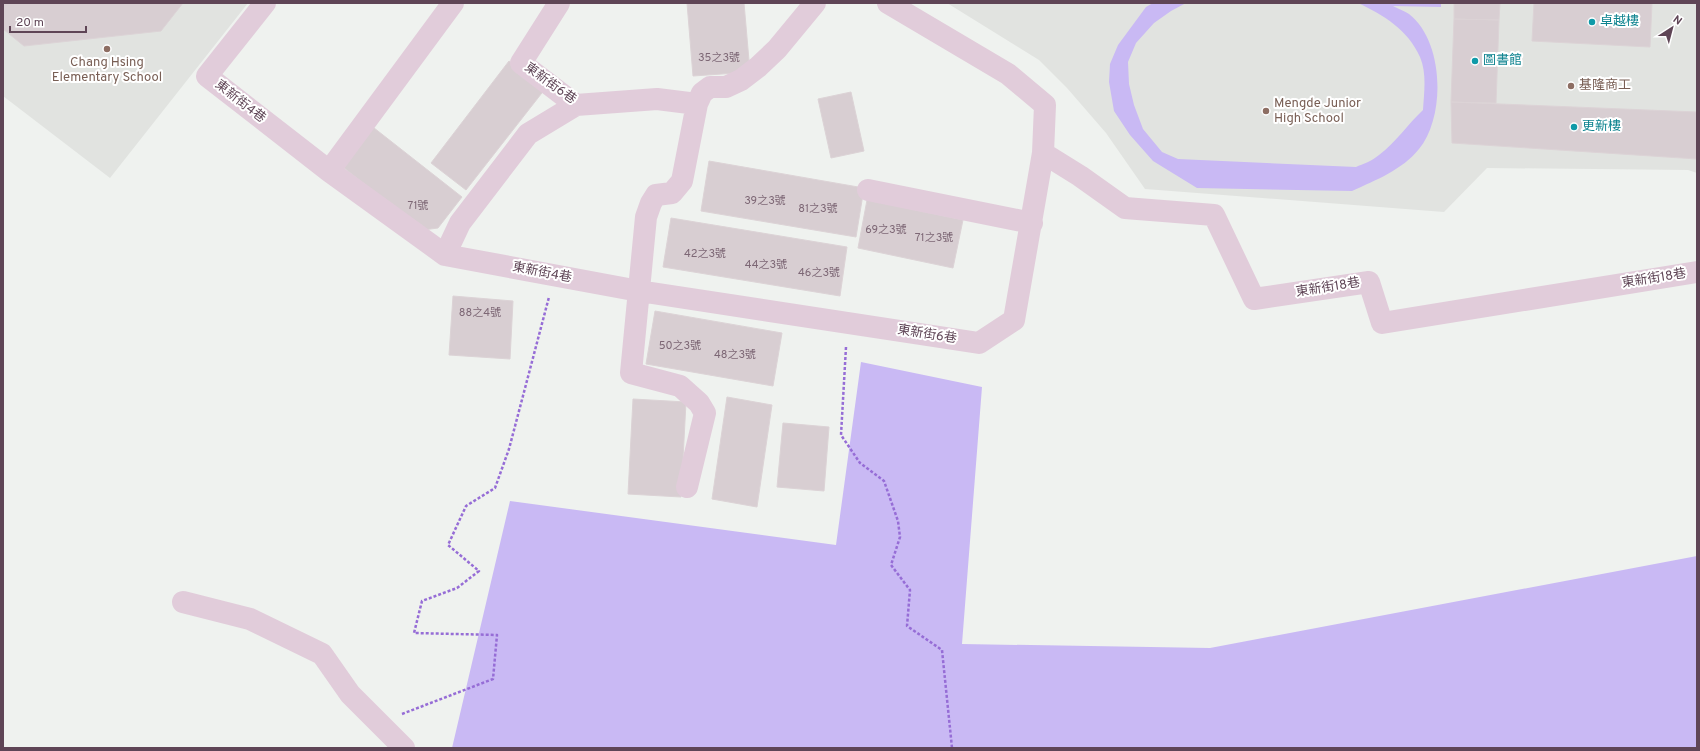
<svg xmlns="http://www.w3.org/2000/svg" width="1700" height="751" viewBox="0 0 1700 751" font-family="Overpass,'Noto Sans TC',sans-serif">
<rect width="100%" height="100%" fill="#eff2ef"/>
<path fill="#e1e3e0" d="M3 3H248L110 178 3 96Z
M947 3H1697V173L1688 170 1487 168 1444 212 1145 189 1106 133 1067 88 1039 60Z"/>
<path fill="#c9b9f4" d="M1153 3H1186L1171 11 1154 23 1136 43 1128 62 1129 84 1134 105 1143 129 1162 152 1178 159 1356 167C1363 164 1372 161 1379 155 1396 142 1408 124 1423 110 1424 93 1427 73 1420 57 1408 30 1384 15 1358 3H1441V7L1393 6C1398 9 1405 11 1409 14 1444 41 1446 116 1419 149 1402 170 1376 180 1352 191L1197 188 1153 161 1130 135 1114 111 1109 82 1110 64 1118 45 1146 7Z
M861 362 982 387 962 644 1210 648 1697 556V748H452L510 501 836 545Z"/>
<path fill="#d8ced2" stroke="#dcd3d6" d="M3 3H183L161 31 24 46 3 29Z
M687 3H744L750 72 693 76Z
M1454 3H1500L1499 20 1454 19Z
M1534 3H1652L1650 47 1532 41Z
M1454 19 1499 20 1496 103 1451 102Z
M509 61 545 89 466 190 431 163Z
M851 92 864 151 831 158 818 99Z
M1451 102 1697 112V159L1452 143Z
M369 124 462 197 438 228 423 230 339 164Z
M709 161 864 188 856 237 701 211Z
M867 200 963 220 953 268 858 248Z
M671 218 847 247 840 296 663 267Z
M453 296 513 301 510 359 449 355Z
M655 311 782 333 773 386 646 364Z
M727 397 772 405 757 507 712 499Z
M633 399 686 402 681 497 628 494Z
M783 423 829 427 824 491 777 487Z"/>
<g fill="none" stroke-linecap="round" stroke-linejoin="round">
<path stroke="#966dd6" stroke-width="2.5" stroke-dasharray="3 2" stroke-linecap="butt" d="M846 347 841 435 860 463 884 481 898 521 900 537 891 565 910 590 907 626 942 650 952 748
M402 714 493 679 497 635 414 633 422 601 457 588 479 571 448 545 466 506 495 488 509 449 549 297"/>
<path stroke="#e1ccda" stroke-width="22" d="M265 3 207 76 329 171 445 255 639 291 979 343 1014 320 1043 153 1045 105 1008 74 888 3
M559 3 521 63 576 105 657 99 697 104 702 93 710 87H726L741 80 758 67 777 49 815 3
M1043 153 1080 176 1125 208 1214 215 1254 299 1369 282 1382 323 1697 272
M329 171 453 3
M868 190 1032 223
M445 255 460 223 528 134 576 105
M687 487 705 413 699 403 680 386 631 373 646 217 651 203 656 195 672 193 682 181 697 104
M183 602 250 619 322 654 350 694 404 748"/>
</g>
<g fill="#0f9aa8" stroke="#fff" stroke-width="1.5">
<circle cx="1592" cy="22" r="4"/>
<circle cx="1475" cy="61" r="4"/>
<circle cx="1574" cy="127" r="4"/>
</g>
<g fill="#8d6e63" stroke="#fff" stroke-width="1.5">
<circle cx="107" cy="49" r="4"/>
<circle cx="1571" cy="86" r="4"/>
<circle cx="1266" cy="111" r="4"/>
</g>
<g text-anchor="middle" dominant-baseline="central" stroke-width="4" stroke-linejoin="round" paint-order="stroke">
<g font-size="11" fill="#7d6775">
<text x="719" y="58">35之3號</text>
<text x="765" y="201">39之3號</text>
<text x="418" y="206">71號</text>
<text x="818" y="209">81之3號</text>
<text x="886" y="230">69之3號</text>
<text x="934" y="238">71之3號</text>
<text x="705" y="254">42之3號</text>
<text x="766" y="265">44之3號</text>
<text x="819" y="273">46之3號</text>
<text x="480" y="313">88之4號</text>
<text x="680" y="346">50之3號</text>
<text x="735" y="355">48之3號</text>
</g>
<g font-size="13" fill="#0d838f" stroke="#fff" text-anchor="start">
<text x="1600" y="22">卓越樓</text>
<text x="1483" y="61">圖書館</text>
<text x="1582" y="127">更新樓</text>
</g>
<g font-size="13" fill="#785e54" stroke="#fff" text-anchor="start">
<text x="107" y="63" text-anchor="middle">Chang Hsing<tspan x="107" dy="15">Elementary School</tspan></text>
<text x="1579" y="86">基隆商工</text>
<text x="1274" y="104">Mengde Junior<tspan x="1274" dy="15">High School</tspan></text>
</g>
<g font-size="13" fill="#5f4556" stroke="#fff">
<text transform="translate(550 84) rotate(36)">東新街6巷</text>
<text transform="translate(240 102) rotate(38)">東新街4巷</text>
<text transform="translate(542 273) rotate(11)">東新街4巷</text>
<text transform="translate(1654 279) rotate(-9)">東新街18巷</text>
<text transform="translate(1328 288) rotate(-9)">東新街18巷</text>
<text transform="translate(927 335) rotate(9)">東新街6巷</text>
</g>
</g>
<rect width="1700" height="751" fill="none" stroke="#5f4556" stroke-width="8"/>
<g transform="translate(1672 28) rotate(36)" stroke="#ffffff" stroke-width="3" paint-order="stroke">
<path d="M0-3L7 15L0 10L-7 15Z" fill="#5f4556"/>
<text y="-6" font-size="11" font-weight="bold" text-anchor="middle" fill="#5f4556">N</text>
</g>
<path d="M10 26v6h76v-6" fill="none" stroke="#5f4556" stroke-width="2"/>
<text x="16" y="26" font-size="12" fill="#5f4556" stroke="#ffffff" stroke-width="3" paint-order="stroke">20 m</text>
</svg>
